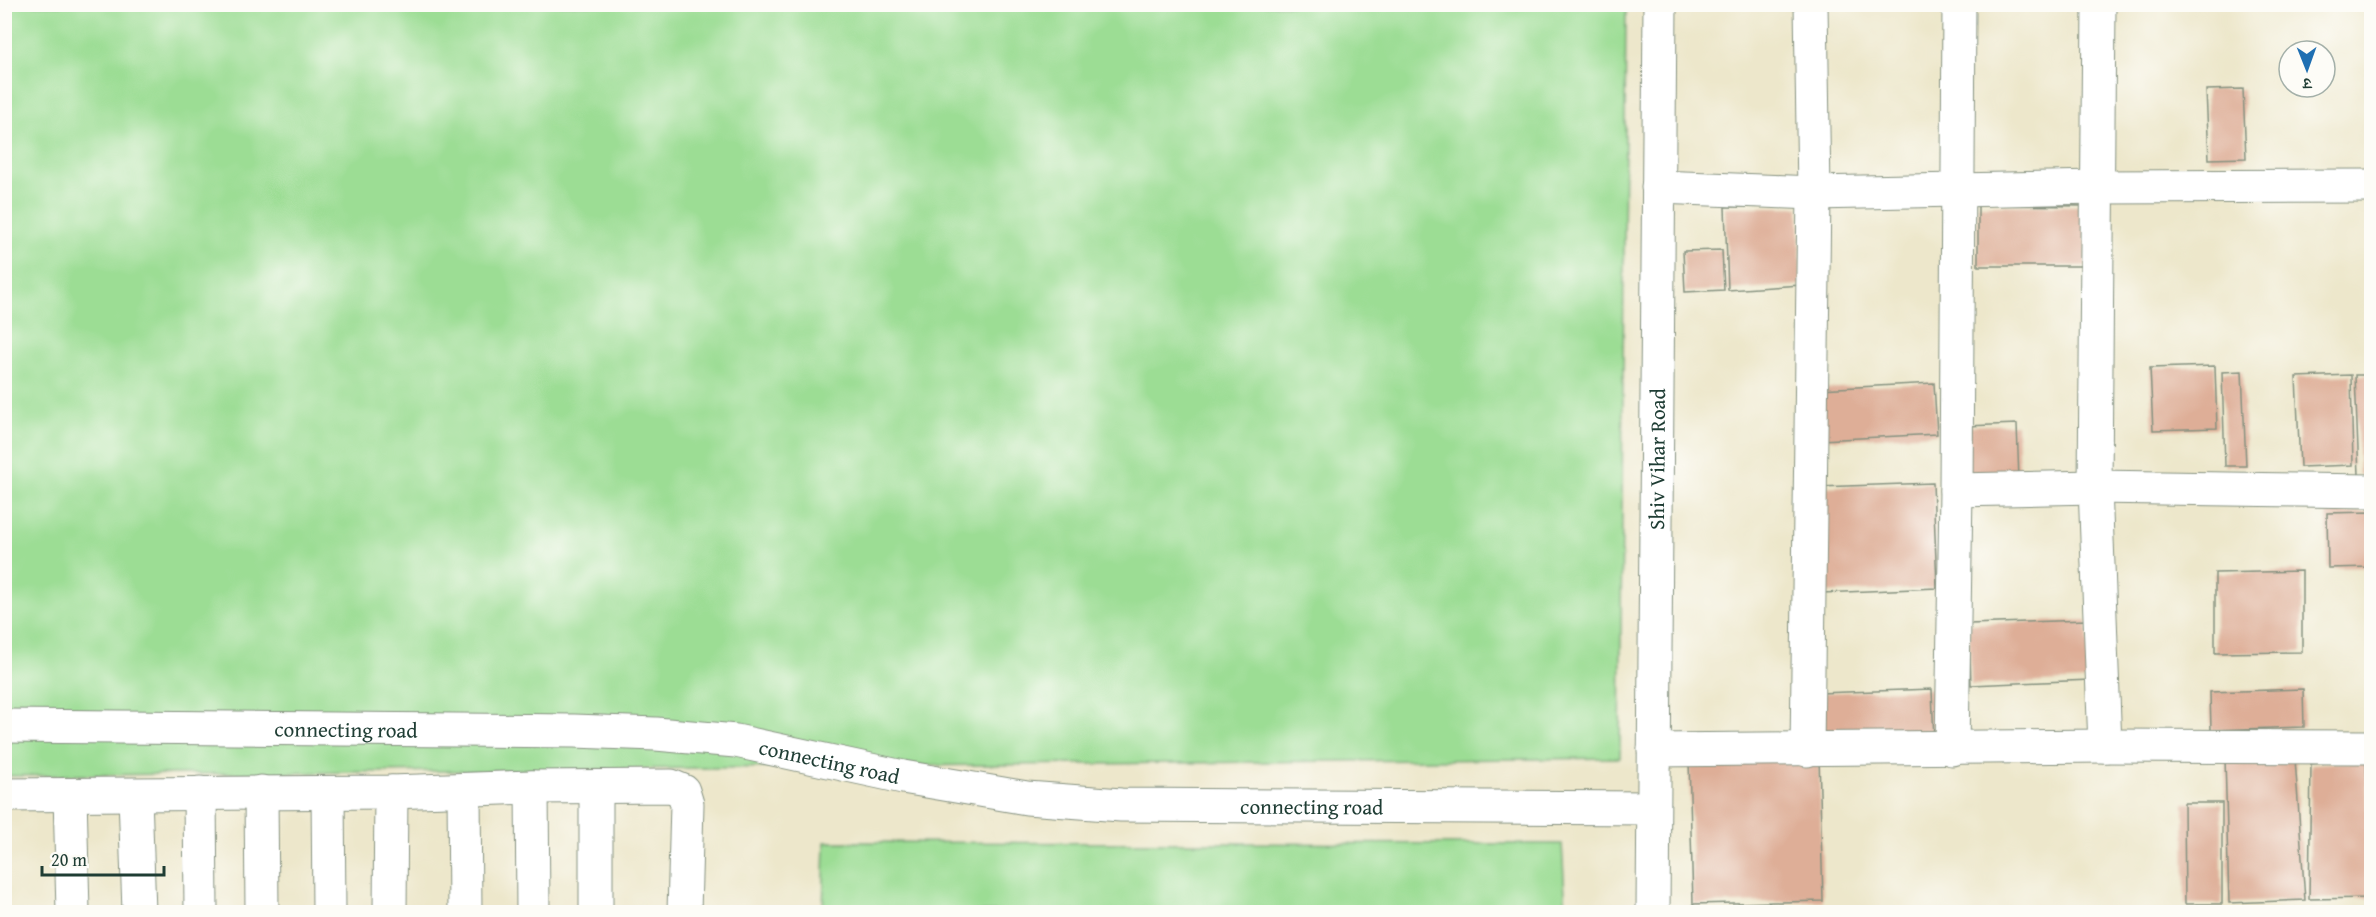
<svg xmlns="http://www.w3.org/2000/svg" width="2376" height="917" viewBox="0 0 2376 917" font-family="'Gentium Book Plus','Noto Serif Devanagari',serif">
<rect width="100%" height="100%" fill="#fdfcf7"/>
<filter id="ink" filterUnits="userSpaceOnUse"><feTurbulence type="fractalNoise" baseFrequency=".0167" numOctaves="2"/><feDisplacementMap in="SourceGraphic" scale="12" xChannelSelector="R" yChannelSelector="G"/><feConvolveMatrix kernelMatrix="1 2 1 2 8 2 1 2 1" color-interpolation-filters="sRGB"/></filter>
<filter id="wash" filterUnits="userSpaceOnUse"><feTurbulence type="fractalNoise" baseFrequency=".008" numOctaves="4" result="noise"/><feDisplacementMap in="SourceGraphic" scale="24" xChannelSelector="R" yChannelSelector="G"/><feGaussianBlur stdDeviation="1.35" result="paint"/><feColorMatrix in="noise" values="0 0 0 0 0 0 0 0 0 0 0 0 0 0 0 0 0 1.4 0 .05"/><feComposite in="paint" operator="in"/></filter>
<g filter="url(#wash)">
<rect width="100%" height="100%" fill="#ede7cb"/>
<path fill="#9cdd94" stroke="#5e8d64" stroke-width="1.5" d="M4 5H1626L1620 758 5 776Z
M825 842 1562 844 1566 912H823Z"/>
<g id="blocks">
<path fill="#deae97" d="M2243 89 2246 158 2209 159 2206 90Z
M1978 205 2087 206 2086 266H1978Z
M1725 207H1799L1801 285 1728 290Z
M1722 250 1724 290 1685 292 1683 251Z
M2215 366 2217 428 2153 430 2150 368Z
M2242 371 2246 466H2225L2222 372Z
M2351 375 2353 465 2300 467 2296 377Z
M2355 375H2372V475H2359Z
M1934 383 1937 434 1821 440 1819 389Z
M2017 424 2019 480 1968 482 1966 426Z
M1933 483 1937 588 1822 593 1818 487Z
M2372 512V567L2328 568 2327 513Z
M2302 571V652L2215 653V573Z
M2087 620 2090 680 1971 685 1969 624Z
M1932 689 1934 742 1821 746 1819 693Z
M2303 689 2304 727 2211 730 2210 692Z
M1819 757 1823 901 1693 904 1689 760Z
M2225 758 2295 759 2305 900 2229 903Z
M2366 761 2371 898 2309 899 2311 764Z
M2184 803H2222V904H2185Z"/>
</g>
</g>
<g filter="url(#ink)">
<use href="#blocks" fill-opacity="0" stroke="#869280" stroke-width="1.5"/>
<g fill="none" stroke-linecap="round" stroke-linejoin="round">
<defs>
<g id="minor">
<path d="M2099 4 2095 487 2105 746"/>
<path d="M1658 187 1814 193 2098 187 2372 186"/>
<path d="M1956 490 2095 487 2372 491"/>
<path id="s1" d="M4 726 574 731 656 734 736 741 903 777 1027 798 1121 805 1653 808"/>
<path d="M1952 749 1956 490 1959 4"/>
<path d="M1654 750 2105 746 2372 747"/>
<path d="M1807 750 1814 193 1811 4"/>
<path d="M532 787 533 912"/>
<path d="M464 791 465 912"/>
<path d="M261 792 262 912"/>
<path d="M200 793 201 912"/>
<path d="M328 793 329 912"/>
<path d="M4 795 391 792 532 787 671 786 683 791 687 804 684 912"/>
<path d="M70 795 73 912"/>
<path d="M135 796 139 912"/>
<path d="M390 912 391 792"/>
<path d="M596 912V788"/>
<path id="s2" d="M1653 912 1660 4"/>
</g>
</defs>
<use href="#minor" stroke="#869280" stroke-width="35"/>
<use href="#minor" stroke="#fff" stroke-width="33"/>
</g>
</g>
<g text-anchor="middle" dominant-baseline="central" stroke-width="4.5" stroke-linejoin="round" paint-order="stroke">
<g font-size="21" fill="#1f3d34" stroke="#fdfcf7">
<text stroke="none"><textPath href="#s2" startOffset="453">Shiv Vihar Road</textPath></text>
<text stroke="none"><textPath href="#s1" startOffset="342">connecting road</textPath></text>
<text stroke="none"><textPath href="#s1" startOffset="828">connecting road</textPath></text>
<text stroke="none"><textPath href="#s1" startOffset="1314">connecting road</textPath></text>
</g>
</g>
<rect width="2376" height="917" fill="none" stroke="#fdfcf7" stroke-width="24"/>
<g transform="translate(2307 69) rotate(179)"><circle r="28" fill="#fdfcf7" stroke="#a4b0a9" stroke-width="1.5"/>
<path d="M0-4.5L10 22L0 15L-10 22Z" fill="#1f6fb2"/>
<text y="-9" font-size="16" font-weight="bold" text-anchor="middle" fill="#1f3d34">उ</text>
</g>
<path d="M42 866v9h122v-9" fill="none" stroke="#1f3d34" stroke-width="3"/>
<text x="51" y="866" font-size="18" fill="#1f3d34" stroke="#fdfcf7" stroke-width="4.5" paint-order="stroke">20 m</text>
</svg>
